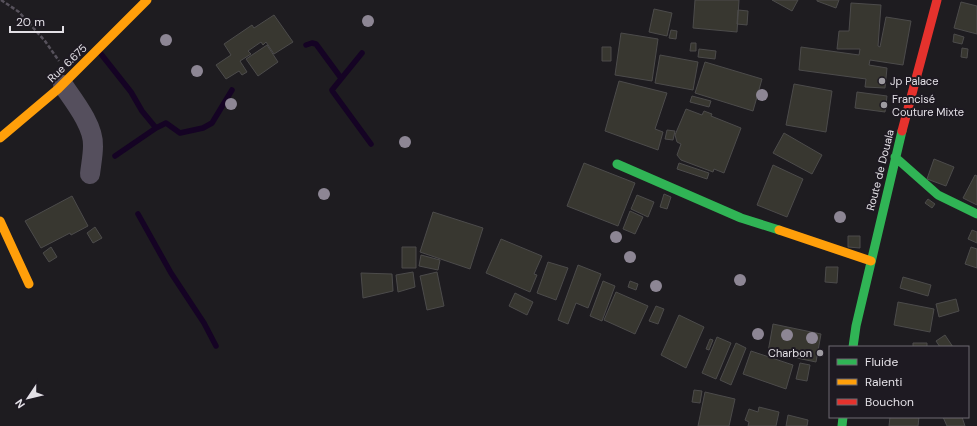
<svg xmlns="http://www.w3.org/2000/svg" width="977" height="426" viewBox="0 0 977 426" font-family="'DM Sans',sans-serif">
<rect width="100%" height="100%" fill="#1e1c20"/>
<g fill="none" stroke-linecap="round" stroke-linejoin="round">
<path stroke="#150324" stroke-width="5.5" d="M306 45 312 43 316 44 341 78
M362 53 332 90 333 92 371 144
M101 54 131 92 142 111 156 128
M115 156 156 128 166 123 180 133 203 128 212 123 232 90
M138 214 171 273 204 323 216 346"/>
</g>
<path fill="#383730" stroke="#4c4b4b" d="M695 0H739L737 32 693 28Z
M772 0H798L792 11Z
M817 0H839L836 8 817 1Z
M961 2 977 6V34L954 28Z
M851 3 881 5 878 46 880 47 886 17 911 21 903 65 870 60 869 65 887 68 885 88 865 87 866 79 799 70 801 47 859 55 860 49H837L839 31H849Z
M654 9 672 13 667 36 649 32Z
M738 10 748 11 747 25 737 24Z
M274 15 293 42 274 54 266 42 263 45 261 42 248 51 251 54 240 61 247 72 242 75 239 71 226 79 216 65 231 55 224 44 252 25 254 28Z
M671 30 677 31 676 39 669 38Z
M621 33 658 39 652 81 615 75Z
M954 34 964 37 962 44 953 42Z
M691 43H696V51H690Z
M267 45 278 62 258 76 246 59Z
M602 47H611V61H602Z
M962 48 968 49 967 58 961 57Z
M699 49 716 51 715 59 698 57Z
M660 55 698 62 693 90 655 83Z
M705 62 762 79 753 111 695 93Z
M619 81 667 93 655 129 663 132 658 150 605 131Z
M794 84 832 91 826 132 786 125Z
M857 92 887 96 885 112 855 108Z
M692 96 711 101 709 107 690 102Z
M686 109 702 115 704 111 712 114 711 116 741 128 724 173 714 169 713 172 681 160 677 155 681 144 677 142 675 135Z
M667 130 675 131 673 140 665 139Z
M784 133 822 155 812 174 773 153Z
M934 159 954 167 946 186 927 179Z
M584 163 635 183 618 226 567 206Z
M679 163 709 173 707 179 677 169Z
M773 165 803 179 787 217 757 205Z
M975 175 977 176V205L963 198Z
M664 194 671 197 667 209 660 207Z
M637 195 654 202 648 217 631 209Z
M72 196 88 226 71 235 70 233 41 248 25 221Z
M928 199 935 204 932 208 925 203Z
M630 211 643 217 635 234 623 229Z
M433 212 483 228 470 269 420 252Z
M95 227 102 238 93 243 87 233Z
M972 230 977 232V243L968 239Z
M848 236H860V248L848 247Z
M501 239 542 256 534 274 537 275 530 292 486 273Z
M51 247 57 257 49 262 43 253Z
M402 247H416V268H402Z
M971 247 977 249V268L965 264Z
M421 255 440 260 438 270 419 266Z
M548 262 568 268 556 300 537 293Z
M578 265 601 274 588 308 576 303 568 324 558 320Z
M826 267H838L837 283 825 282Z
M413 272 415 287 398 292 396 275Z
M437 272 444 306 427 310 420 276Z
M361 273 392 274 393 291 363 298Z
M903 277 931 285 928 296 900 288Z
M603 281 615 286 602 321 590 316Z
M630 281 638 284 636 290 628 287Z
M616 292 648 306 635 334 604 320Z
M515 293 533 302 527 315 509 306Z
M956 299 959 311 939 317 936 304Z
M898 302 934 309 930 332 894 325Z
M656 306 664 309 658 324 649 321Z
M679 315 704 327 686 368 661 355Z
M773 324 821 334 816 362 768 352Z
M945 335 953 347H940L936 341Z
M717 337 731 343 716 379 702 373Z
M710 339 713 340 709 350 706 349Z
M736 343 746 348 731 385 720 380Z
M913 343H927V347H913Z
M751 351 793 365 786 389 743 374Z
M800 363 810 365 807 381 796 379Z
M694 390 702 391 700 403 692 402Z
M705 392 735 399 729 426H698Z
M759 407 779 412 776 426H748L749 422 745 420 749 409 758 412Z
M788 415 808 420 807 426H786Z
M890 417H919L918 426H889Z
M943 417H962L965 426H947Z"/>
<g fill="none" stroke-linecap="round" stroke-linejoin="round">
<path stroke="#56515b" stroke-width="2.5" stroke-dasharray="4 2" stroke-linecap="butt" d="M1 0 19 12 45 41 59 61"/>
<path stroke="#554f5d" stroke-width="20" d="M63 85C74 101 94 126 93 146 93 155 91 165 90 174"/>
<path stroke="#30b455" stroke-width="9" d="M895 157 938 195 977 214
M617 164 741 218 779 230
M853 347 856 326 902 131
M842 426 843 417"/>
<path stroke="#ff9f0a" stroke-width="9" d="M0 138 58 89 147 0
M0 221 29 284
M779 230 871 261"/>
<path stroke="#e5322d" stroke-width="9" d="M902 131 937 0"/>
</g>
<g fill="#8d8694">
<circle cx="368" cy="21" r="6"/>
<circle cx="166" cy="40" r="6"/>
<circle cx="197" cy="71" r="6"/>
<circle cx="762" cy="95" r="6"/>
<circle cx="231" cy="104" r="6"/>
<circle cx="405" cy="142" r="6"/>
<circle cx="324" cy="194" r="6"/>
<circle cx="840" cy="217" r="6"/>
<circle cx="616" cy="237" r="6"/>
<circle cx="630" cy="257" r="6"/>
<circle cx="740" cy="280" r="6"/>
<circle cx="656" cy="286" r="6"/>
<circle cx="758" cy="334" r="6"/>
<circle cx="787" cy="335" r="6"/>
<circle cx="812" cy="338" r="6"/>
</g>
<g fill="#9e9ba1" stroke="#1e1a22" stroke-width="1.5">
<circle cx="882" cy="81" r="4"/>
<circle cx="884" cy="105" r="4"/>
<circle cx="820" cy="353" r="4"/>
</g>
<g text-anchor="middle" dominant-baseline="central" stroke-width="4" stroke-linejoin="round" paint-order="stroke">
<g font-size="11" fill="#e3e0e6" stroke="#1e1a22">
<text transform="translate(67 63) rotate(-44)">Rue 6.675</text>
<text transform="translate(880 170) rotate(-76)">Route de Douala</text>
</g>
<g font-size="11" fill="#e3e0e6" stroke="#1e1a22" text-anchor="start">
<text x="890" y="81">Jp Palace</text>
<text x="892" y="99">Francisé<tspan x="892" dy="13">Couture Mixte</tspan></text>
<text x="812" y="353" text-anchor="end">Charbon</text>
</g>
</g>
<rect x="829" y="346" width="140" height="72" fill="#1e1a22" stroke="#6d6970"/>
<rect x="837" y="359" width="20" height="6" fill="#30b455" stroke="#6d6970"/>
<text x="865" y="366" font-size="12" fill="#e3e0e6">Fluide</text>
<rect x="837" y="379" width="20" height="6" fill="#ff9f0a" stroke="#6d6970"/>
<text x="865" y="386" font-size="12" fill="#e3e0e6">Ralenti</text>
<rect x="837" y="399" width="20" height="6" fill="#e5322d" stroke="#6d6970"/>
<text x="865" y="406" font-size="12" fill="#e3e0e6">Bouchon</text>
<g transform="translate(28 398) rotate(235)" stroke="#1e1a22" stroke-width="3" paint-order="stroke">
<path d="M0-3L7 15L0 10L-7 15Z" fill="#e3e0e6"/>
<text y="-6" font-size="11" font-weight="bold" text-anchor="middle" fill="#e3e0e6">N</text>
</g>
<path d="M10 26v6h53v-6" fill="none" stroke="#e3e0e6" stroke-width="2"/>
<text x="16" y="26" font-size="12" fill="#e3e0e6" stroke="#1e1a22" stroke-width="3" paint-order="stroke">20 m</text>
</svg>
